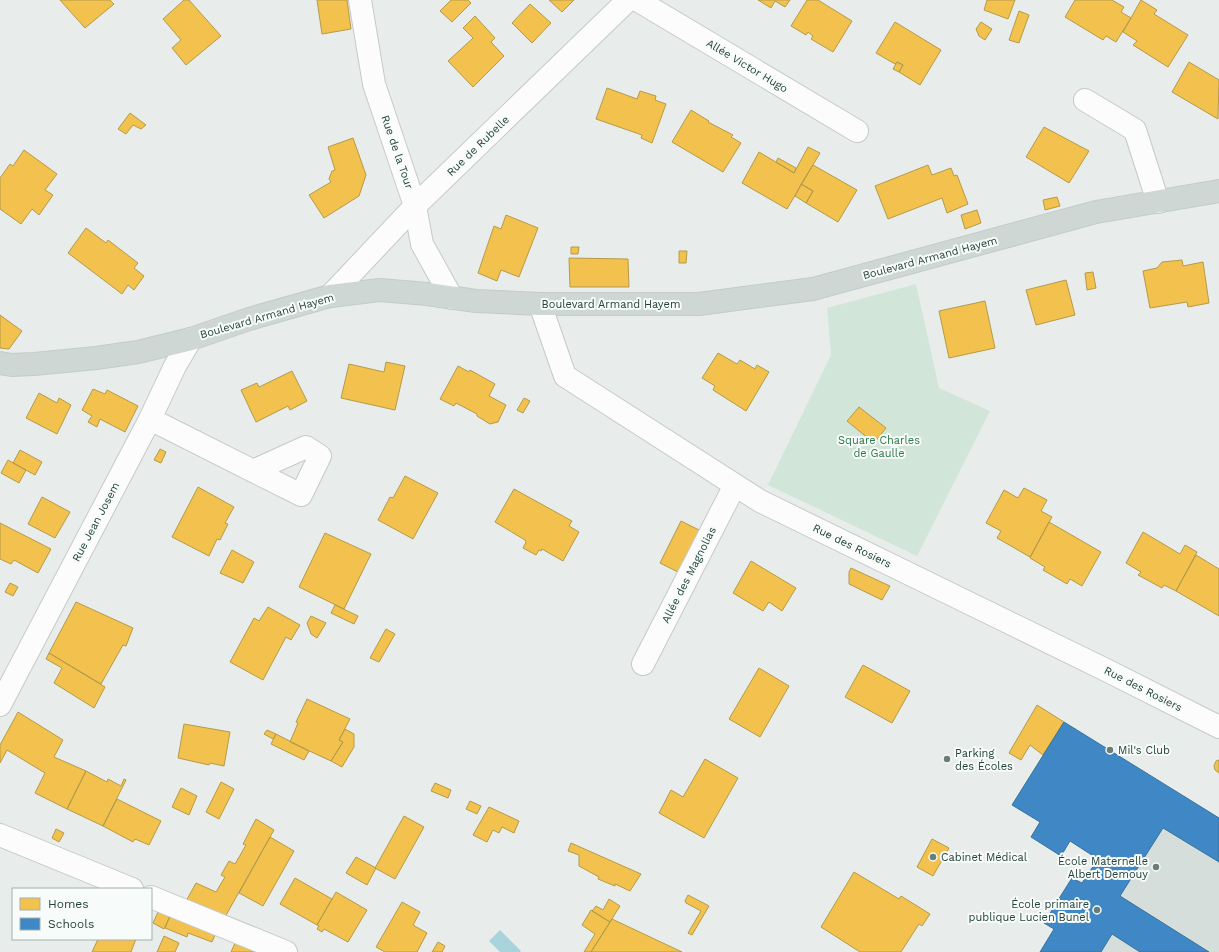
<svg xmlns="http://www.w3.org/2000/svg" width="1219" height="952" viewBox="0 0 1219 952" font-family="'Work Sans',sans-serif">
<rect width="100%" height="100%" fill="#e8edeb"/>
<path fill="#d6dedb" d="M1151 776 1219 818V952H1040L1054 929 1044 923 1060 897 1072 878 1082 883Z"/>
<path fill="#d1e6d8" d="M916 284 939 388 990 411 917 556 768 485 831 355 827 308Z"/>
<path fill="#a9d4db" d="M500 930 521 951 520 952H500L489 941Z"/>
<path fill="#f2c14e" stroke="#b49b48" d="M60 0H110L114 4 85 28Z
M184 0H189L221 36 186 65 172 48 181 40 163 19Z
M317 0H347L351 29 322 34Z
M451 0H468L471 3 452 22 440 11Z
M549 0H574L562 12Z
M758 0H790L785 7 775 1 771 8Z
M807 0H818L852 21 833 52 811 39 813 36 808 32 806 35 791 26Z
M987 0H1015L1008 19 984 10Z
M1075 0H1112L1124 7 1121 12 1131 18 1116 42 1106 36 1103 40 1065 17Z
M1141 0 1157 10 1154 14 1188 35 1168 67 1133 45 1137 41 1123 32Z
M530 4 551 23 532 43 512 23Z
M1019 11 1029 15 1019 43 1009 40Z
M475 16 495 38 491 42 504 56 473 87 448 61 473 38 463 28Z
M895 22 941 50 920 85 899 72 903 65 897 62 895 64 876 53Z
M981 22 992 29 985 40 979 36 976 29Z
M897 62 903 65 899 72 893 69Z
M1189 62 1219 80 1218 119 1172 92Z
M607 88 637 99 640 91 656 96 655 100 666 104 652 143 641 138 642 135 596 119Z
M691 110 709 121 708 122 733 135 731 137 741 143 723 172 672 142Z
M130 113 146 125 141 129 133 125 126 134 118 129Z
M1044 127 1089 151 1069 183 1026 157Z
M353 138 366 175 359 196 324 218 309 195 331 182 329 179 332 171 335 170 328 147Z
M808 147 820 153 787 209 742 183 759 152 794 173Z
M24 150 57 174 45 190 53 195 39 215 32 209 21 224 0 209V178L10 164 13 166Z
M778 158 796 168 794 173 776 162Z
M813 165 857 190 838 222 806 203 813 191 801 184Z
M928 165 932 175 951 168 954 176 957 175 968 204 947 213 942 198 888 219 875 186Z
M801 184 813 191 806 203 795 196Z
M1057 197 1060 206 1045 210 1043 200Z
M977 210 981 223 965 229 961 215Z
M506 215 538 228 519 277 501 270 497 281 478 273 494 226 501 229Z
M86 228 106 243 108 240 138 263 134 268 144 276 134 290 128 285 122 294 68 253Z
M571 247H579L578 254H571Z
M679 251H687L686 263H679Z
M569 258 628 259 629 287H570Z
M1182 260 1183 266 1203 262 1209 303 1188 307 1187 302 1150 308 1143 271 1157 268 1162 262Z
M1093 272 1096 288 1087 290 1085 273Z
M1066 280 1075 315 1036 325 1026 290Z
M985 301 995 348 949 358 939 311Z
M0 315 22 331 9 349 0 348Z
M718 353 737 364 740 360 755 369 757 365 769 372 746 411 713 390 715 386 702 378Z
M386 362 405 366 395 410 341 398 349 364 384 372Z
M458 366 469 372 470 370 495 384 489 396 506 405 498 422 490 424 477 416V414L456 403 454 406 440 399Z
M292 371 307 401 290 410 288 406 256 422 241 390 257 383 259 387Z
M93 389 105 394 107 390 138 406 125 432 100 419 97 427 88 422 92 416 82 410Z
M39 393 57 403 59 398 71 405 57 434 26 418Z
M524 398 530 401 523 413 517 410Z
M859 407 886 428 874 443 847 421Z
M160 449 166 452 161 463 154 460Z
M20 450 42 462 35 475 13 463Z
M8 460 26 470 19 483 1 473Z
M405 476 438 493 413 539 378 520 390 497 393 498Z
M198 487 234 507 225 523 228 524 220 540 217 539 209 556 172 537Z
M1024 488 1047 500 1041 511 1052 517 1030 557 997 538 1001 531 986 523 1004 490 1018 498Z
M514 489 572 521 569 526 579 532 563 561 542 549 541 551 539 550 536 555 523 548 526 542 525 540 495 522Z
M42 497 70 512 55 538 28 524Z
M681 521 701 531 680 573 660 563Z
M1049 522 1101 552 1082 586 1070 579 1067 584 1043 570 1045 567 1030 558Z
M0 523 51 549 38 573 14 560 11 564 0 559Z
M1143 532 1180 554 1185 545 1197 552 1176 591 1164 585 1162 588 1138 575 1141 572 1126 563Z
M325 533 371 554 344 609 299 587Z
M232 550 254 562 243 583 220 573Z
M1196 555 1219 569V616L1176 591Z
M751 561 796 588 782 611 769 602 763 611 733 593Z
M851 568 890 586 882 600 849 584V572Z
M10 583 18 587 13 596 5 592Z
M76 602 133 628 126 646 123 645 101 684 49 653Z
M335 605 358 616 354 624 331 613Z
M268 607 300 625 291 640 286 637 263 680 230 662 254 618 259 621Z
M311 616 326 623 317 638 311 634 307 623Z
M386 629 395 634 379 662 370 658Z
M49 653 105 687 94 708 54 683 62 668 46 659Z
M863 665 910 691 892 723 845 697Z
M759 668 789 686 760 737 729 719Z
M307 699 350 719 339 740 343 742 331 761 290 742 298 723 296 722Z
M1037 705 1064 722 1043 755 1030 745 1021 760 1009 753Z
M18 712 63 740 54 757 86 771 67 809 35 793 45 773 7 750 0 763V745Z
M184 724 230 732 224 766 210 763 209 765 178 758Z
M345 729 354 734V747L342 767 331 761 343 742 339 740Z
M267 730 276 734 273 739 264 734Z
M276 734 309 751 304 760 271 744Z
M705 759 738 778 704 838 659 813 671 790 683 797Z
M1219 760V773L1215 770 1214 766 1216 761Z
M86 771 107 782 108 779 121 786 124 779 126 780 103 826 67 809Z
M221 782 234 789 219 819 206 812Z
M435 783 451 790 448 798 431 791Z
M181 788 197 796 189 815 172 807Z
M117 799 161 821 149 845 135 839 133 842 103 826Z
M470 801 481 806 477 814 466 809Z
M489 807 519 821 514 833 502 827 499 833 493 830 487 842 473 835Z
M404 816 424 827 395 879 375 868Z
M256 819 274 830 225 917 186 901 196 883 216 892 225 877 221 875 229 861 235 864 246 845 243 844Z
M56 829 64 833 59 842 52 838Z
M270 837 294 851 263 906 239 893Z
M932 839 949 848 933 876 917 867Z
M571 843 641 874 630 891 615 884V886L598 879 599 877 579 866V855L568 851Z
M356 857 376 868 367 885 346 873Z
M854 872 899 899 901 896 930 914 922 926 919 924 901 952H860L821 927Z
M295 878 332 899 317 925 280 904Z
M336 892 367 910 348 942 324 929 322 932 317 929 319 926 317 925Z
M688 895 709 906 692 935 688 933 701 911 686 903 685 901Z
M609 899 620 906 610 922 592 911 596 906 603 910Z
M402 902 420 912 413 925 427 933 417 952H385L376 947Z
M591 910 610 922 591 952H584L595 934 582 925Z
M158 912 170 916 164 929 153 923Z
M170 916 215 935 212 942 188 933 187 937 165 928Z
M612 919 682 952H591Z
M164 936 179 943 175 952H157Z
M98 939H136L131 952H92Z
M438 942 445 946 442 952H432Z
M235 943 256 952H231Z"/>
<path fill="#3f88c5" stroke="#37739b" d="M1064 722 1219 818V862L1163 828 1120 896 1209 952H1140L1112 934 1101 952H1040L1054 929 1044 923 1060 897 1072 878 1082 883 1098 859 1070 841 1061 856 1031 837 1040 822 1012 805Z"/>
<g fill="none" stroke-linecap="round" stroke-linejoin="round">
<defs>
<path id="minor" d="M360 0 374 84 415 206 422 244 452 298
M637 0 857 131
M1085 100 1135 130 1158 202
M330 296 415 206 628 0
M540 304 565 376 760 501 1106 670 1219 727
M150 419 301 495 320 456 306 447 253 471
M643 664 735 485
M0 705 150 419 175 366 191 339
M0 835 132 889
M151 897 286 952"/>
<path id="major" d="M0 363 12 365 34 364 96 358 138 352 191 339 249 319 330 296 380 290 427 294 476 301 540 304H699L813 289 1096 212 1219 191"/>
</defs>
<use href="#minor" stroke="#c5cac8" stroke-width="24"/>
<use href="#major" stroke="#c3ccc9" stroke-width="24"/>
<use href="#minor" stroke="#fcfcfc" stroke-width="22"/>
<use href="#major" stroke="#cfd7d5" stroke-width="22"/>
</g>
<g fill="#697e78" stroke="#f7fbf9" stroke-width="1.5">
<circle cx="1110" cy="750" r="4"/>
<circle cx="947" cy="759" r="4"/>
<circle cx="933" cy="857" r="4"/>
<circle cx="1156" cy="867" r="4"/>
<circle cx="1097" cy="910" r="4"/>
</g>
<g text-anchor="middle" dominant-baseline="central" stroke-width="4" stroke-linejoin="round" paint-order="stroke">
<g font-size="11" fill="#24423a" stroke="#f7fbf9">
<text transform="translate(747 66) rotate(31)">Allée Victor Hugo</text>
<text transform="translate(478 146) rotate(-44)">Rue de Rubelle</text>
<text transform="translate(397 152) rotate(71)">Rue de la Tour</text>
<text transform="translate(930 258) rotate(-15)">Boulevard Armand Hayem</text>
<text x="611" y="304">Boulevard Armand Hayem</text>
<text transform="translate(267 316) rotate(-16)">Boulevard Armand Hayem</text>
<text transform="translate(96 522) rotate(-62)">Rue Jean Josem</text>
<text transform="translate(852 546) rotate(26)">Rue des Rosiers</text>
<text transform="translate(689 575) rotate(-63)">Allée des Magnolias</text>
<text transform="translate(1143 689) rotate(27)">Rue des Rosiers</text>
</g>
<g font-size="11" fill="#2d7a4b" stroke="#f7fbf9">
<text x="879" y="440">Square Charles<tspan x="879" dy="13">de Gaulle</tspan></text>
</g>
<g font-size="11" fill="#24423a" stroke="#f7fbf9" text-anchor="start">
<text x="1118" y="750">Mil's Club</text>
<text x="955" y="753">Parking<tspan x="955" dy="13">des Écoles</tspan></text>
<text x="941" y="857">Cabinet Médical</text>
<text x="1148" y="861" text-anchor="end">École Maternelle<tspan x="1148" dy="13">Albert Demouy</tspan></text>
<text x="1089" y="904" text-anchor="end">École primaire<tspan x="1089" dy="13">publique Lucien Bunel</tspan></text>
</g>
</g>
<rect x="12" y="888" width="140" height="52" fill="#f7fbf9" stroke="#a3b1ad"/>
<rect x="20" y="898" width="20" height="12" fill="#f2c14e" stroke="#a3b1ad"/>
<text x="48" y="908" font-size="12" fill="#24423a">Homes</text>
<rect x="20" y="918" width="20" height="12" fill="#3f88c5" stroke="#a3b1ad"/>
<text x="48" y="928" font-size="12" fill="#24423a">Schools</text>
</svg>
